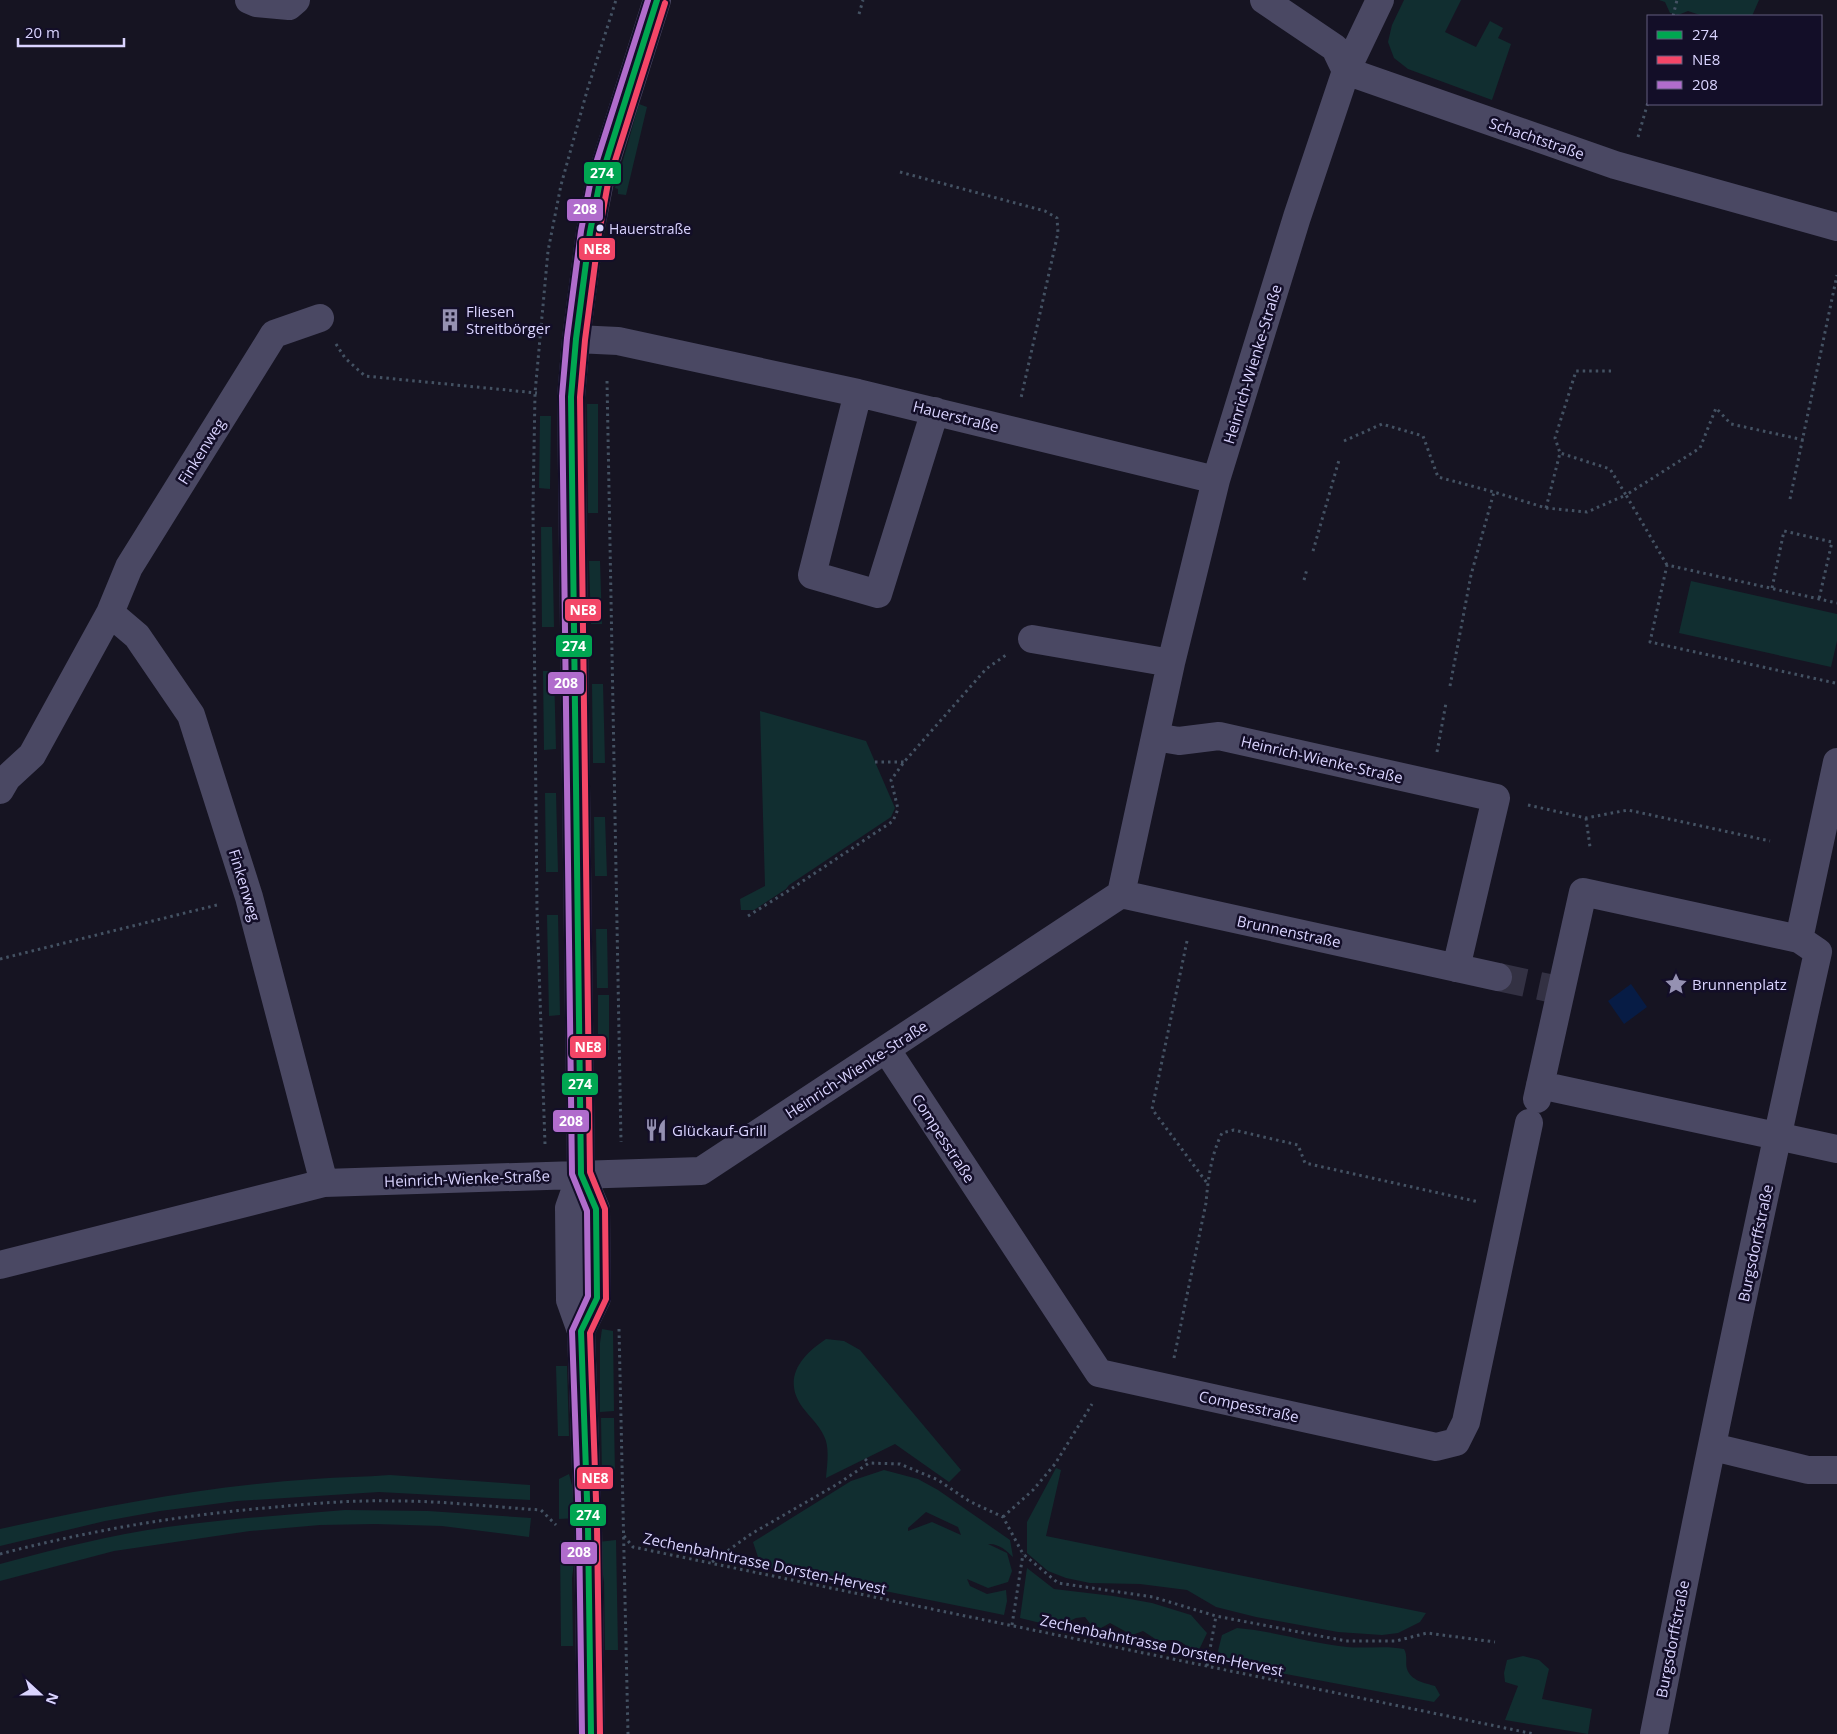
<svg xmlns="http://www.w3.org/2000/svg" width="1837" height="1734" viewBox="0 0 1837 1734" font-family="'Open Sans',sans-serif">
<rect width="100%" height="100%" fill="#161422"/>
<path fill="#112e30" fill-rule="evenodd" d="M1404 0H1461L1445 32 1476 47 1490 21 1503 28 1498 38 1511 44 1492 100 1408 69 1394 58 1388 42 1392 25Z
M1659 0H1759L1752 16H1703L1688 11 1678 15 1670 13 1665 2Z
M639 104 647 107 626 195 618 194V189L615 188Z
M587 404H598V513H588Z
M540 416H551L550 489 539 488Z
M541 527H552L554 627H542Z
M589 561H600L602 624H591Z
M1691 581 1837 614V641L1831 667 1679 633Z
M543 671H554L556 749 544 750Z
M592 684H603L605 763H593Z
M760 711 866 741 895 808 891 817 789 885 786 889 754 910H741L740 899 765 886Z
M545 793H556L558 872H546Z
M594 817H605L607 876H595Z
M547 915H558L560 1015 549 1016Z
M596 929H607L608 988H597Z
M598 995H609V1050H598Z
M602 1329 613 1331 614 1411 600 1412V1343Z
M826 1339 844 1341 860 1350 961 1470 949 1482 895 1444 826 1478C827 1466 830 1447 824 1436 819 1425 810 1417 803 1408 781 1378 802 1355 826 1339Z
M556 1366H567L569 1436H558Z
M601 1418H614L615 1476H602Z
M1056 1468 1061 1470 1046 1536 1426 1613 1420 1622 1398 1633 1382 1635 1338 1632 1256 1617 1216 1607 1187 1590 1140 1584 1090 1583 1066 1578 1048 1571 1027 1553V1522Z
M884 1470 918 1479 938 1490 1010 1540 1013 1557C1006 1550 998 1543 988 1544L1007 1553 1012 1571 1008 1582 988 1588 967 1579 970 1586 987 1594 1006 1590 1007 1601 1004 1615 761 1566 753 1542 851 1481ZM926 1512 958 1527 961 1535 932 1522 908 1531V1528Z
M569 1474 576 1500 577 1518 559 1519V1479Z
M390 1475 530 1485V1500L379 1492 237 1501 160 1511 105 1521 0 1546V1529C104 1506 208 1486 314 1479 340 1477 365 1477 390 1475Z
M345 1510 428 1511 531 1518 529 1537 442 1526 375 1524 320 1525 250 1531 114 1551 0 1581V1564C55 1549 111 1535 167 1527 226 1519 285 1515 345 1510Z
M616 1540 618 1650H605L604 1582 598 1542Z
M560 1541H577L572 1578 573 1646H561Z
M1027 1568 1054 1589 1113 1596 1152 1603 1191 1615 1207 1633 1196 1656C1183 1642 1180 1637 1160 1642L1143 1631 1132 1635 1110 1623 1101 1628 1092 1626 1085 1617 1076 1618 1057 1627 1020 1618Z
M1237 1628C1274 1631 1309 1643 1347 1647 1366 1649 1385 1645 1404 1649 1408 1656 1405 1663 1407 1669 1411 1681 1425 1683 1435 1686L1440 1695 1434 1702 1222 1662 1218 1651 1222 1635Z
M1523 1656 1539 1660 1549 1669 1542 1699 1592 1709 1588 1734 1505 1720 1518 1686 1505 1682 1504 1673 1507 1660Z"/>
<path fill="#071c45" d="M1631 984 1647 1007 1624 1024 1608 1001Z"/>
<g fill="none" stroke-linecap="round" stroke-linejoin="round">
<path stroke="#333143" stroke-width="28" stroke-dasharray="28 14" stroke-linecap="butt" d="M1498 977 1549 988"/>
<path stroke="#445263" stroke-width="3" stroke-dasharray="2.5 4" stroke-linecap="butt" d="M859 14 863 0
M1673 16 1677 0
M1638 137 1648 102
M900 172 1045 211 1057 218 1058 233 1021 398
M336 344 345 358 365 376 537 393
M607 381 621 1142
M1344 441 1382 424 1423 436 1438 477 1494 492
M1790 499 1837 275
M1546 508 1560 453 1555 438 1576 371H1611
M1313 551 1339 460
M1667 565 1626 495 1700 448 1716 408 1731 424 1804 440
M1304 580 1307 569
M1772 588 1784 531 1832 542 1819 599
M1835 683 1650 642 1667 565 1837 603
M1450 686 1471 575 1494 492 1546 508 1587 512 1626 495 1610 469 1560 453
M1437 752 1446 703
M875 762H904
M1528 805 1586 818 1628 810 1770 841
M1586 818 1590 847
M748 916 788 891 893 821 898 809 891 780 904 762 986 669 1006 655
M1187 941 1152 1109 1207 1183
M0 959 217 905
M545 1144 537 910 533 508 535 393 548 251 561 185 587 91 616 0
M619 1329 628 1734
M1174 1358 1206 1203C1208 1179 1211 1155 1222 1133L1234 1130 1298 1145 1305 1163 1479 1202
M865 1459 869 1463
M1003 1517 1033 1490 1055 1464 1092 1404
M624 1536 633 1547 1534 1734
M0 1554C91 1530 182 1515 276 1507 316 1503 357 1500 397 1501 445 1501 493 1507 541 1510L556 1525
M712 1562 751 1534 836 1485 869 1463 900 1464 938 1480 969 1501 1003 1517 1023 1554 1058 1583 1153 1597 1216 1616 1346 1641H1396L1427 1633 1495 1642
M1012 1625 1023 1554
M1207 1666 1216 1616"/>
<path stroke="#4a4863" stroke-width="28" d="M249 0 256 3 289 6 296 0
M1264 0 1335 48 1346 71 1615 165 1837 227
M576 339 618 341 858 393 1216 480
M858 393 812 575 878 594 935 411
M110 613 137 636 191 715 249 897 324 1183
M1032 639 1171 663
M1155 737 1179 741 1219 736 1496 798 1456 968
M0 790 7 778 32 755 110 613 129 567 274 334 320 318
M1121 894 1498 977
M1799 939 1837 762
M886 1049 1099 1373 1436 1447 1456 1442 1466 1422 1529 1123
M1540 1085 1837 1149
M1537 1099 1583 892 1799 939 1818 952C1760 1212 1705 1473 1654 1734
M581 1174 596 1209 597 1298 581 1331
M0 1265 324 1183 701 1171 1121 894 1171 663 1216 480 1297 217 1346 71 1380 0
M1713 1447 1808 1470H1837
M591 1734 588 1527 581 1331 570 1300 569 1208 581 1174 571 397 576 339 590 232 600 181 657 0"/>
<defs>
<path id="bus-1" d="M591 1734 588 1527 581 1331 597 1298 596 1209 581 1174 571 397 576 339 590 232 600 181 657 0"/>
<path id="bus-2" d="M600 1734 597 1527 590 1333 606 1299 605 1209 590 1172 580 397 585 340 599 233 608 183 665 3"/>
<path id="bus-3" d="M582 1734 579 1527 572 1331 588 1296 587 1211 572 1174 562 396 567 338 581 231 591 179 648 0"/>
</defs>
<use href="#bus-1" stroke="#130e28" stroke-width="10"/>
<use href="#bus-2" stroke="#130e28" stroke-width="10"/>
<use href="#bus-3" stroke="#130e28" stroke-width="10"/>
<use href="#bus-1" stroke="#00a651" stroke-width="6"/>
<use href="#bus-2" stroke="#f34667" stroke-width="6"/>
<use href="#bus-3" stroke="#b06ccc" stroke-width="6"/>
</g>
<defs>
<symbol id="building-bare" viewBox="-9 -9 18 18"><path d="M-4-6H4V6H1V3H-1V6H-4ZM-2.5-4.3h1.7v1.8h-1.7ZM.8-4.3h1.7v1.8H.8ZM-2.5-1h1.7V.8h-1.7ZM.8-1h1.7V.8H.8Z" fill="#9591b2" stroke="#130e28" stroke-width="2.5" paint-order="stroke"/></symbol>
<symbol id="sight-bare" viewBox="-9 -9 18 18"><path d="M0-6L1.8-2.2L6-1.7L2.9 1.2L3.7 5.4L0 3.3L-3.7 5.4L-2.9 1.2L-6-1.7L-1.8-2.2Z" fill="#9591b2" stroke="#130e28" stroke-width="2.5" paint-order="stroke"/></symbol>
<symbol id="restaurant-bare" viewBox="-9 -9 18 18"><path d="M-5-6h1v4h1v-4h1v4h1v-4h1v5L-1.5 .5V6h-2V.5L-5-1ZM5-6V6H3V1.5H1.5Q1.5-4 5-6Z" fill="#9591b2" stroke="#130e28" stroke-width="2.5" paint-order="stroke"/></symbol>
</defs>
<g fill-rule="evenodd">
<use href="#building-bare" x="434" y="304" width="32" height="32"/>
<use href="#sight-bare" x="1660" y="968" width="32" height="32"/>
<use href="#restaurant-bare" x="640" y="1114" width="32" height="32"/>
</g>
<circle fill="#dad4ff" stroke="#130e28" stroke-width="2" cx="600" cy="228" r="4.5"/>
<g text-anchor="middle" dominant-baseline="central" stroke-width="5" stroke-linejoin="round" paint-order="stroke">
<g font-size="14" fill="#dad4ff" stroke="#130e28" text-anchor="start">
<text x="609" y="228">Hauerstraße</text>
</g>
<g font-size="15" fill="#dad4ff" stroke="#130e28">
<text transform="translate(1537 138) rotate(19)">Schachtstraße</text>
<text transform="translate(1252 364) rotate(-73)">Heinrich-Wienke-Straße</text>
<text transform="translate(956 416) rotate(14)">Hauerstraße</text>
<text transform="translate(201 451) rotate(-58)">Finkenweg</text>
<text transform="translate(1322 759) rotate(13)">Heinrich-Wienke-Straße</text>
<text transform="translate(245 885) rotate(73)">Finkenweg</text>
<text transform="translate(1289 931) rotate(12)">Brunnenstraße</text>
<text transform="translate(856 1069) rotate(-33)">Heinrich-Wienke-Straße</text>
<text transform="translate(944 1138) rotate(57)">Compesstraße</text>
<text transform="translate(467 1178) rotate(-2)">Heinrich-Wienke-Straße</text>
<text transform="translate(1755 1243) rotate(-78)">Burgsdorffstraße</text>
<text transform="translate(1249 1406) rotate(12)">Compesstraße</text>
<text transform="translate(765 1563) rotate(12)">Zechenbahntrasse Dorsten-Hervest</text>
<text transform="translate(1672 1639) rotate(-79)">Burgsdorffstraße</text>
<text transform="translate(1162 1645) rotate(12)">Zechenbahntrasse Dorsten-Hervest</text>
</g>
<g font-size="15" fill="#dad4ff" stroke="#130e28" text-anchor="start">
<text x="466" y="311">Fliesen<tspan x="466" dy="17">Streitbörger</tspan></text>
<text x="1692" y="984">Brunnenplatz</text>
<text x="672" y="1130">Glückauf-Grill</text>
</g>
</g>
<g stroke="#130e28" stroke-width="2">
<rect x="583" y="161" width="39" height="24" rx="5" fill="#00a651"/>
<rect x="566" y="198" width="38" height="24" rx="5" fill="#b06ccc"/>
<rect x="578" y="237" width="38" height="24" rx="5" fill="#f34667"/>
<rect x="564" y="598" width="38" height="24" rx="5" fill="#f34667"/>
<rect x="555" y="634" width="38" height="24" rx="5" fill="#00a651"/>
<rect x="547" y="671" width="38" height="24" rx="5" fill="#b06ccc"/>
<rect x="569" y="1035" width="38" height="24" rx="5" fill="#f34667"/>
<rect x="561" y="1072" width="38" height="24" rx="5" fill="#00a651"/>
<rect x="552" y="1109" width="38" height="24" rx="5" fill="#b06ccc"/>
<rect x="576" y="1466" width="38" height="24" rx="5" fill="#f34667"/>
<rect x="569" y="1503" width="38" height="24" rx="5" fill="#00a651"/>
<rect x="560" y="1541" width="38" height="24" rx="5" fill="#b06ccc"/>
</g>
<g font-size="14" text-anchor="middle" font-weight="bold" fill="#fff">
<text x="602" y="178">274</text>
<text x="585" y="214">208</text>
<text x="597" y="254">NE8</text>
<text x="583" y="615">NE8</text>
<text x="574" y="651">274</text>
<text x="566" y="688">208</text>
<text x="588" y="1052">NE8</text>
<text x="580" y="1089">274</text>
<text x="571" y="1126">208</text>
<text x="595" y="1483">NE8</text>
<text x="588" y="1520">274</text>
<text x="579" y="1557">208</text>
</g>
<rect x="1647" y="15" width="175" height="90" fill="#130e28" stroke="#635d7e"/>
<rect x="1657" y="31" width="25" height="8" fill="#00a651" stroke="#635d7e"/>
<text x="1692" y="40" font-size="15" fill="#dad4ff">274</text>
<rect x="1657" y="56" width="25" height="8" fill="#f34667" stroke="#635d7e"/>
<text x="1692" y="65" font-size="15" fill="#dad4ff">NE8</text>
<rect x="1657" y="81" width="25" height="8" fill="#b06ccc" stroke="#635d7e"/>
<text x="1692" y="90" font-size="15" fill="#dad4ff">208</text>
<g transform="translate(40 1694) rotate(111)" stroke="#130e28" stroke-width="4" paint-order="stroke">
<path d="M0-4L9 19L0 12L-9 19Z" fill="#dad4ff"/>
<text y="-8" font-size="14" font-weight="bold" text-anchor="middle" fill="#dad4ff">N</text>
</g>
<path d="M18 38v8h106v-8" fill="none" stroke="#dad4ff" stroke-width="2.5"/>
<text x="25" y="38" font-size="15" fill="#dad4ff" stroke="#130e28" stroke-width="4" paint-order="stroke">20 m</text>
</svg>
